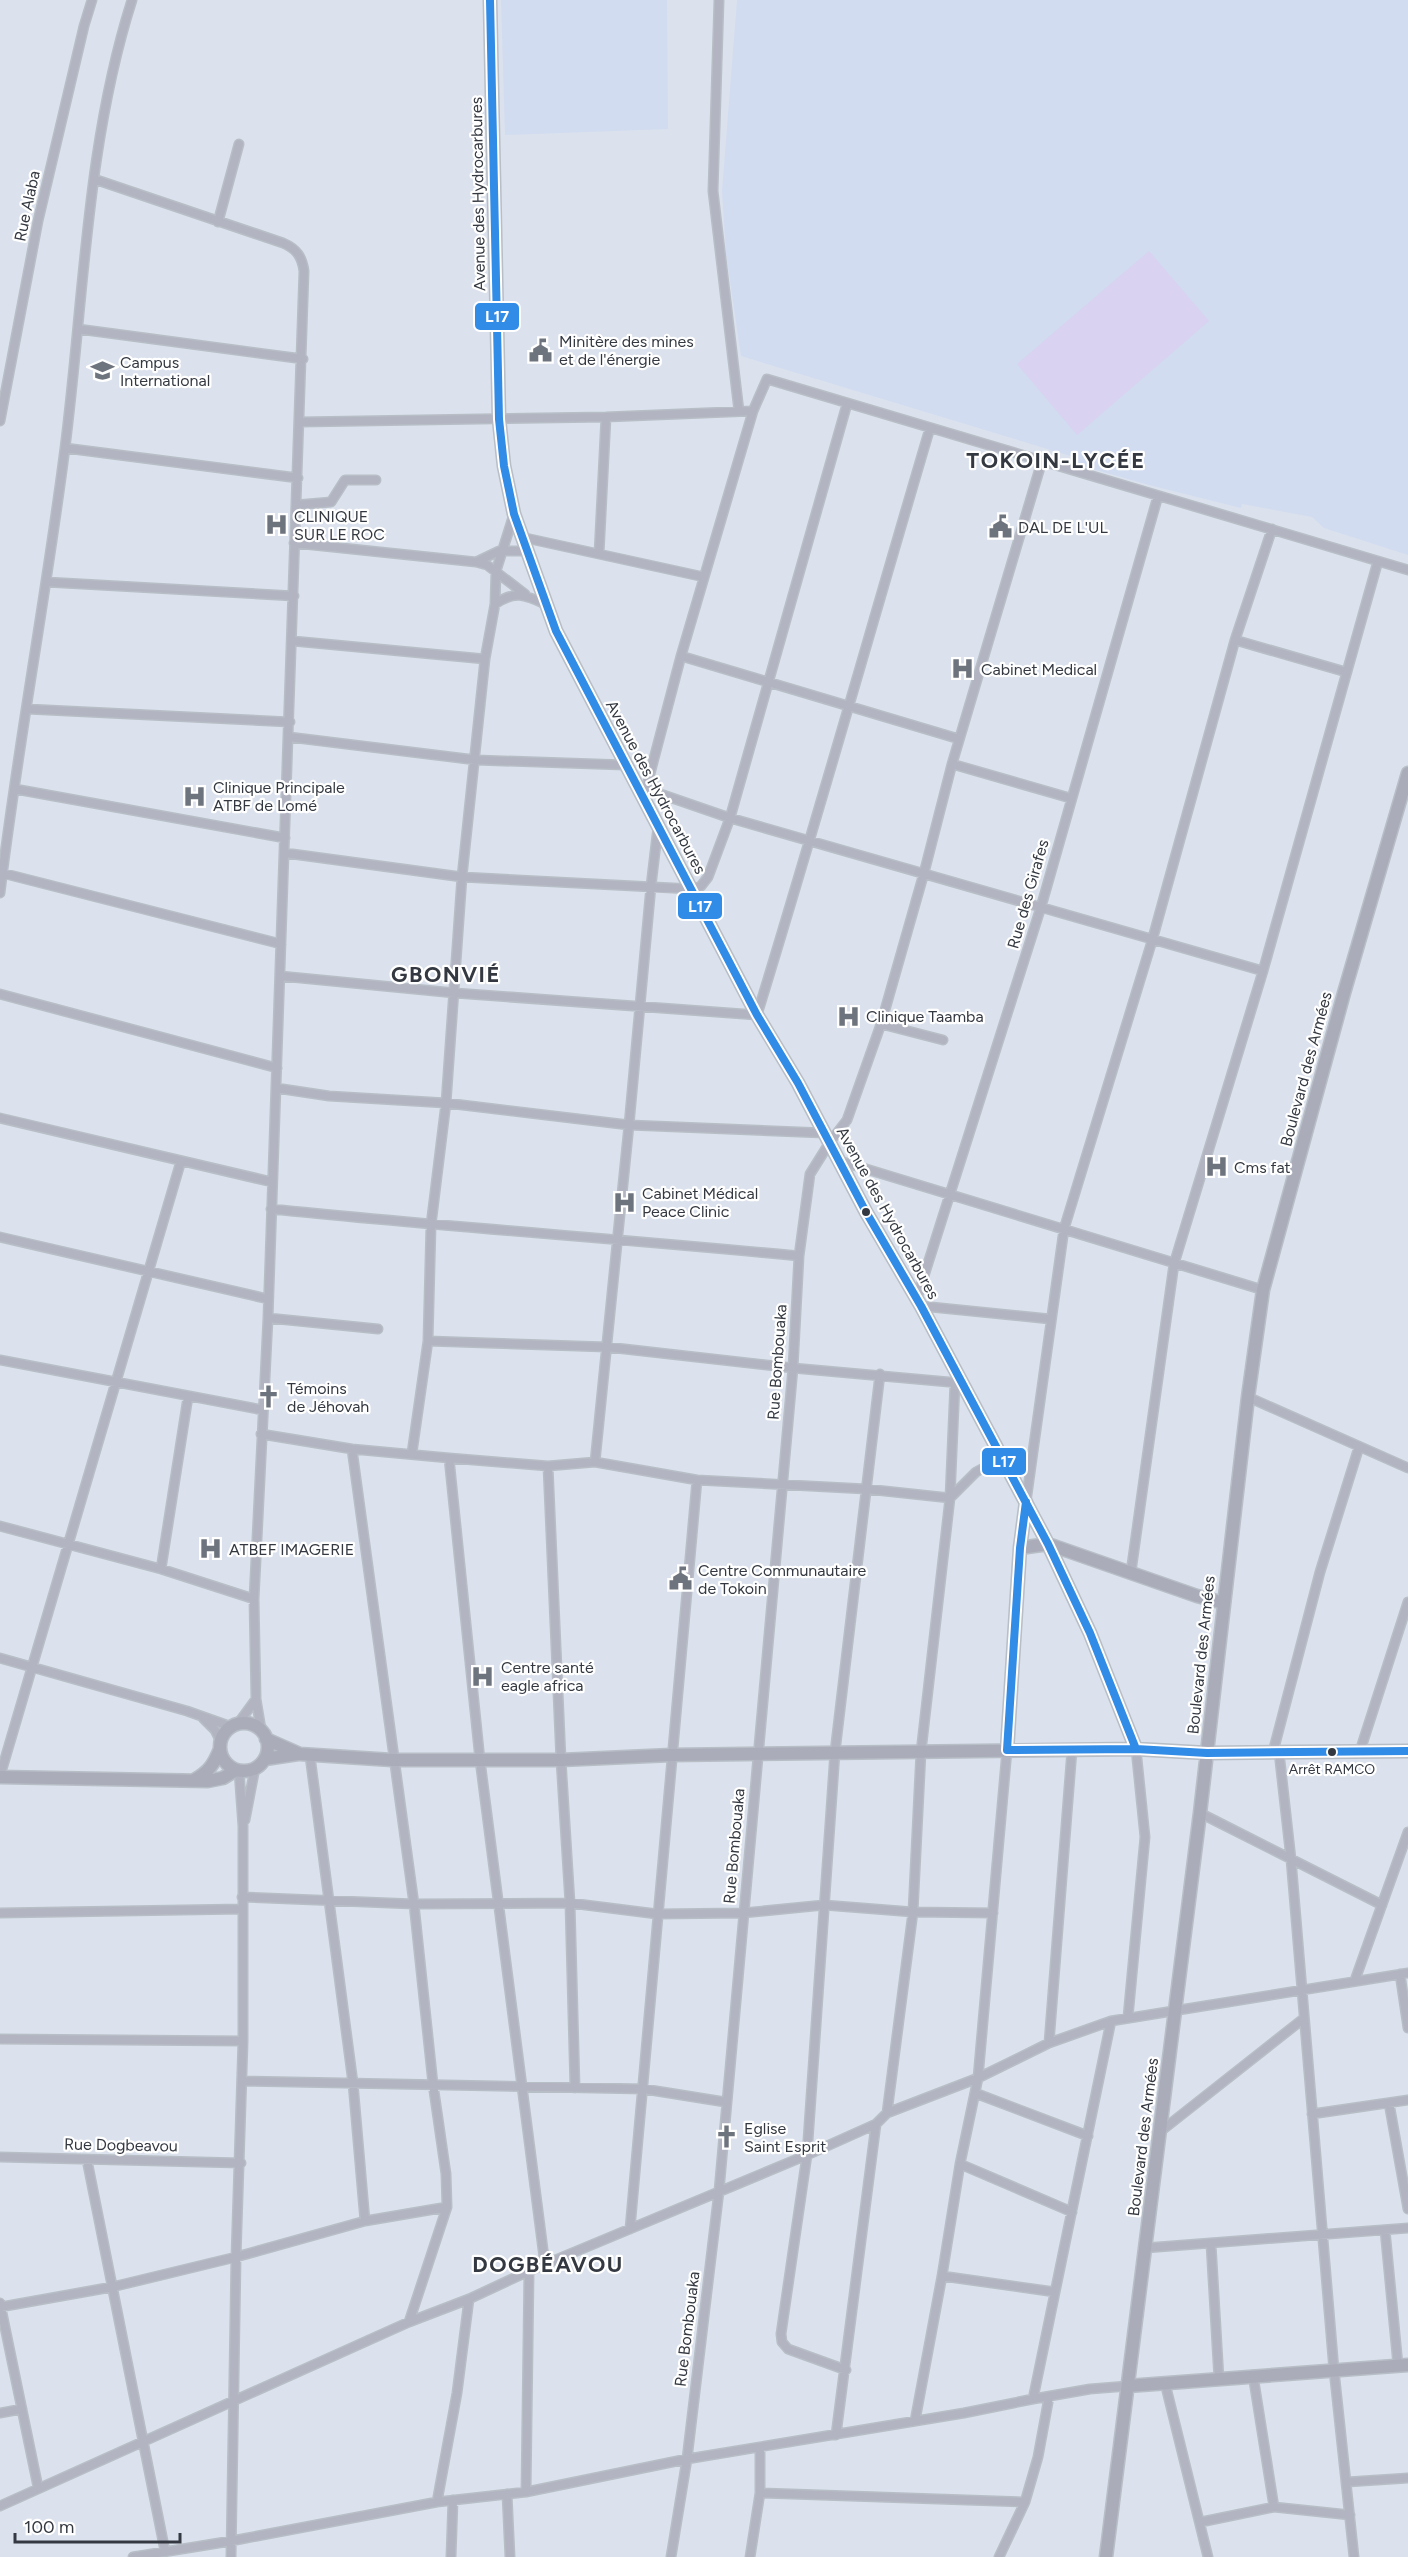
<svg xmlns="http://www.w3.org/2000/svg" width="1408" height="2557" viewBox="0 0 1408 2557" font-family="Figtree,sans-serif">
<rect width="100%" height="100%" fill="#dbe2ed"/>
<path fill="#d1dcf0" d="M501 0H667L668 129 505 135Z
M737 0H1408V555L1324 528 1312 517 1242 504 1241 508 1149 485 1075 464 1077 458 741 356 726 254 722 191Z"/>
<path fill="#d9d2f1" d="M1149 251 1209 321 1077 435 1017 364Z"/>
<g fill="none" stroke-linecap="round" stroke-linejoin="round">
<defs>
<path id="street" d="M719 0 713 191 739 411
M94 179 283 243C297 249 302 257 304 271L268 1318 254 1599 256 1699 261 1729
M218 222 239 144
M78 329 303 359
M0 421 38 221 84 26 92 0
M300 422 606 417 753 411
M65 448 298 478
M296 505 331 502 345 480H376
M521 537 704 577
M294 543 476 562 487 565 525 594
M599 554 606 417
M476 562 499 551H527
M46 582 294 596
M495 604C514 591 524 594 545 604
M1235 640 1346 672
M293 641 485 659
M681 656 959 739
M27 709 290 722
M289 737 476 760 625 765
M952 764 1070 798
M15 789 285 838
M646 789 730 818 1263 971
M642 795 646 789 681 656 753 411 767 379 1408 570
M285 853 462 877 692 889 701 886 708 877 730 818 847 404
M2 873 281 944
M0 893C18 744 46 597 65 448 84 299 86 144 132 0
M280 976 455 993 757 1015C817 820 872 624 930 428
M0 994 277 1068
M881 1024 943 1040
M276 1088 329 1096 446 1103 629 1125 824 1133
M0 1118 272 1182
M840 1161 1263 1290
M271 1209C447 1227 623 1239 799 1256
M0 1237 268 1299
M917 1298 1041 907 1158 496
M921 1306 1050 1319
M268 1318 378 1329
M428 1341 607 1347 793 1368 960 1383
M0 1360 263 1410
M1248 1397 1408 1468
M261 1434 352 1449 449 1458 548 1466 595 1462 697 1480 866 1489 950 1498 976 1472 1002 1458
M352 1449 414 1904 433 2084 446 2174 447 2207 409 2322
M412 1453 428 1341 431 1225 446 1103 462 877 485 659 495 604 496 571 514 514
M449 1458 480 1760 545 2265
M595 1462 629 1125 651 886 658 827
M548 1466 561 1760 570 1903 575 2088
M1026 1502 1064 1229 1152 941 1235 640 1272 529
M0 1526 161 1569 254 1599
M161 1569 188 1397
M1131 1572 1174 1264 1263 971 1378 561
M0 1658 187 1711 232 1727
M203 1718 215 1730 221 1742
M237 1725 256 1699
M1360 1751 1408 1602
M1273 1752 1320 1572 1359 1447
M1279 1752 1291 1859 1334 2370 1354 2557
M310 1756 353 2083 365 2221
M0 1776 181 1161
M1200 1813 1382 1905
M245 1820 255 1768
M242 1897 414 1904 570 1903 657 1914 743 1913 824 1905 913 1912 993 1913
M0 1913 243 1909
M1400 1974 1408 2028
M1355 1980 1408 1832
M1128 2017 1145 1837 1136 1749
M0 2039 243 2041
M1049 2043 1072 1750
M242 2081 644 2089 725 2102
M975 2093 1088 2136
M1389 2103 1408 2209
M887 2113 913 1912 921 1752 950 1498 955 1383
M1312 2114 1408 2100
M1161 2131 1303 2019
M0 2157 241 2163
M87 2160 165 2551
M960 2164 1072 2212
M630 2229 697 1480
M1385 2230 1398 2365
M1211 2244 1219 2379
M1145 2248 1408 2228
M942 2276 1055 2292
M0 2303 38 2487
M0 2307 112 2287 236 2257 365 2221 447 2207
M846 2370 788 2349 782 2342 781 2334 807 2155 835 1752 880 1374
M1253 2375 1274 2507
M1165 2383 1208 2557
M1033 2399 1111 2021
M0 2413 22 2409
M915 2421 942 2276 960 2164 978 2078 1007 1750
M836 2435 876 2124
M1347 2482 1408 2478
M526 2492 529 2271
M760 2493 1025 2502
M507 2494 510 2557
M437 2502 457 2393 469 2299
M0 2506 409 2322 469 2299 529 2271 807 2155 876 2124 887 2113 978 2078 1049 2043 1111 2021 1408 1973
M1201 2522 1274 2507 1350 2515
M133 2557 231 2541 437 2502 526 2492 687 2459 964 2413 1033 2399 1090 2389 1128 2386
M231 2557 236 2257 243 2041V1826L239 1771
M451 2557 453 2500
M671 2557 687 2459 719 2191 793 1368 799 1256 810 1174 830 1142 847 1120 881 1024 924 873 952 764 1042 461
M750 2557 760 2493V2447
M999 2557 1025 2502 1038 2457 1049 2397"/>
<path id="secondary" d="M490 0 499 419 504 466 514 514 556 631 757 1015 798 1083 866 1212 921 1306 1048 1544 1090 1633 1136 1749
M1020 1548 1048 1544 1197 1596 1224 1603
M220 1747a24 24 0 1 1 48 0a24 24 0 1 1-48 0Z
M266 1739 300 1754 392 1760H561L671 1755 1136 1749 1207 1753 1408 1751
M1007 1750 1020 1548 1026 1502
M265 1759 298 1754
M0 1777 208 1781 223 1778 236 1770
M194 1780C209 1772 214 1764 220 1749
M1128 2386 1408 2365
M1106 2557 1200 1813 1248 1397 1263 1290 1344 993 1408 773"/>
</defs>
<use href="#street" stroke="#b8bec6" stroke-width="11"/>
<use href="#secondary" stroke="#b8bec6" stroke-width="15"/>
<use href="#street" stroke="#b2b4c1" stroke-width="8"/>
<use href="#secondary" stroke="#aaacba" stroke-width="12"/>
<defs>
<path id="bus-1" d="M490 0 499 419 504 466 514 514 556 631 757 1015 798 1083 866 1212 921 1306 1048 1544 1090 1633 1136 1749
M1026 1502 1020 1548 1007 1750 1136 1749 1207 1753 1408 1751"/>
</defs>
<use href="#bus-1" stroke="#fff" stroke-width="12"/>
<use href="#bus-1" stroke="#318ce7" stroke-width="8"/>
</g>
<defs>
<symbol id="civic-bare" viewBox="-9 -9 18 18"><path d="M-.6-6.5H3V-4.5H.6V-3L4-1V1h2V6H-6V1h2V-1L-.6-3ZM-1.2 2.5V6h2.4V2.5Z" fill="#6e747d" stroke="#fff" stroke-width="2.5" paint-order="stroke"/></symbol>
<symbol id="university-bare" viewBox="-9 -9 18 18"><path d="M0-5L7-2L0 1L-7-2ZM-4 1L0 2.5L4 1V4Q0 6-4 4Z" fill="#6e747d" stroke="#fff" stroke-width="2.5" paint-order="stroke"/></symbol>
<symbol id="hospital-bare" viewBox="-9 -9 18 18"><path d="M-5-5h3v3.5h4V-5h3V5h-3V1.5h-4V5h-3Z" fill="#6e747d" stroke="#fff" stroke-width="2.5" paint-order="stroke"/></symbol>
<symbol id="church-bare" viewBox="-9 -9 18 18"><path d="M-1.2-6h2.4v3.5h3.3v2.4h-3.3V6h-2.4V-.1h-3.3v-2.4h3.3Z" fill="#6e747d" stroke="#fff" stroke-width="2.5" paint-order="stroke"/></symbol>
</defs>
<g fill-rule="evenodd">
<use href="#civic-bare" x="524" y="334" width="33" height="33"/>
<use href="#university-bare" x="86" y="354" width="33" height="33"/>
<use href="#hospital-bare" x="260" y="508" width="33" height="33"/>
<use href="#civic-bare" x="984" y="510" width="33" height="33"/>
<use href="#hospital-bare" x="946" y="652" width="33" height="33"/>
<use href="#hospital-bare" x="178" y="780" width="33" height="33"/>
<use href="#hospital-bare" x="832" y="1000" width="33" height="33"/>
<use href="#hospital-bare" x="1200" y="1150" width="33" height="33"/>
<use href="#hospital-bare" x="608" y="1186" width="33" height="33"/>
<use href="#church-bare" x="252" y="1380" width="33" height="33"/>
<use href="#hospital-bare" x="194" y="1532" width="33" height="33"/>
<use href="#civic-bare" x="664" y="1562" width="33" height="33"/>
<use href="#hospital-bare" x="466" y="1660" width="33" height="33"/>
<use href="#church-bare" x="710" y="2120" width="33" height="33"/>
</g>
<g fill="#343941" stroke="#fff" stroke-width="2">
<circle cx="866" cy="1212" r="5"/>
<circle cx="1332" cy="1752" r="5"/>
</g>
<g text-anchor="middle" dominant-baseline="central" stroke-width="4.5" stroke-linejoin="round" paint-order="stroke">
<g font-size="14" fill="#343941" stroke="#fff">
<text x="1332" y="1769">Arrêt RAMCO</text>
</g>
<g font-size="16" fill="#343941" stroke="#fff">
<text transform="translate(478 194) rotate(-91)">Avenue des Hydrocarbures</text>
<text transform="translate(27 206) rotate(-78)">Rue Alaba</text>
<text transform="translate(656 787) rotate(62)">Avenue des Hydrocarbures</text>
<text transform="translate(1028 894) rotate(-74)">Rue des Girafes</text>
<text transform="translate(1306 1069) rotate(-75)">Boulevard des Armées</text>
<text transform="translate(888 1213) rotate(61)">Avenue des Hydrocarbures</text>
<text transform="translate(777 1362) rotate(-86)">Rue Bombouaka</text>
<text transform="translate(1201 1655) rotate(-84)">Boulevard des Armées</text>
<text transform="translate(734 1846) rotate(-85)">Rue Bombouaka</text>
<text transform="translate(1143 2137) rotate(-83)">Boulevard des Armées</text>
<text transform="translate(121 2145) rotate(1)">Rue Dogbeavou</text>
<text transform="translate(687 2329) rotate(-83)">Rue Bombouaka</text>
</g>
<g font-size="16" fill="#343941" stroke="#fff" text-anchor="start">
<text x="559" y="341">Minitère des mines<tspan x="559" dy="18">et de l'énergie</tspan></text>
<text x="120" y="362">Campus<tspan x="120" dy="18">International</tspan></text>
<text x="294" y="516">CLINIQUE<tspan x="294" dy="18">SUR LE ROC</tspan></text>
<text x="1018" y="527">DAL DE L'UL</text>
<text x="981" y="669">Cabinet Medical</text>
<text x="213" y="787">Clinique Principale<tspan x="213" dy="18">ATBF de Lomé</tspan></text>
<text x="866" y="1016">Clinique Taamba</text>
<text x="1234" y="1167">Cms fat</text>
<text x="642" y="1193">Cabinet Médical<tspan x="642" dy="18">Peace Clinic</tspan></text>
<text x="287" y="1388">Témoins<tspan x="287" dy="18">de Jéhovah</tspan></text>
<text x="229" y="1549">ATBEF IMAGERIE</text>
<text x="698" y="1570">Centre Communautaire<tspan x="698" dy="18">de Tokoin</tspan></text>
<text x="501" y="1667">Centre santé<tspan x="501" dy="18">eagle africa</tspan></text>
<text x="744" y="2128">Eglise<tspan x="744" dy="18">Saint Esprit</tspan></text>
</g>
<g font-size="22" font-weight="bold" letter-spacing="1.5" fill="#343941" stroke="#fff">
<text x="1056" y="460">TOKOIN-LYCÉE</text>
<text x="446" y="974">GBONVIÉ</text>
<text x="548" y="2264">DOGBÉAVOU</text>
</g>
</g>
<g stroke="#fff" stroke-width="2">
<rect x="474" y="302" width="46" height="29" rx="6" fill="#318ce7"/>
<rect x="677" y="892" width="46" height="28" rx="6" fill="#318ce7"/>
<rect x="981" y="1447" width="46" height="29" rx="6" fill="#318ce7"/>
</g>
<g font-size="16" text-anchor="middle" font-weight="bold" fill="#fff">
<text x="497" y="322">L17</text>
<text x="700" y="912">L17</text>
<text x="1004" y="1467">L17</text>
</g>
<path d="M15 2533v9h165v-9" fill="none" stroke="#343941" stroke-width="3"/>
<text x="24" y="2533" font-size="18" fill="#343941" stroke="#ffffff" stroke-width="4.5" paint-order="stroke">100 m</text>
</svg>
